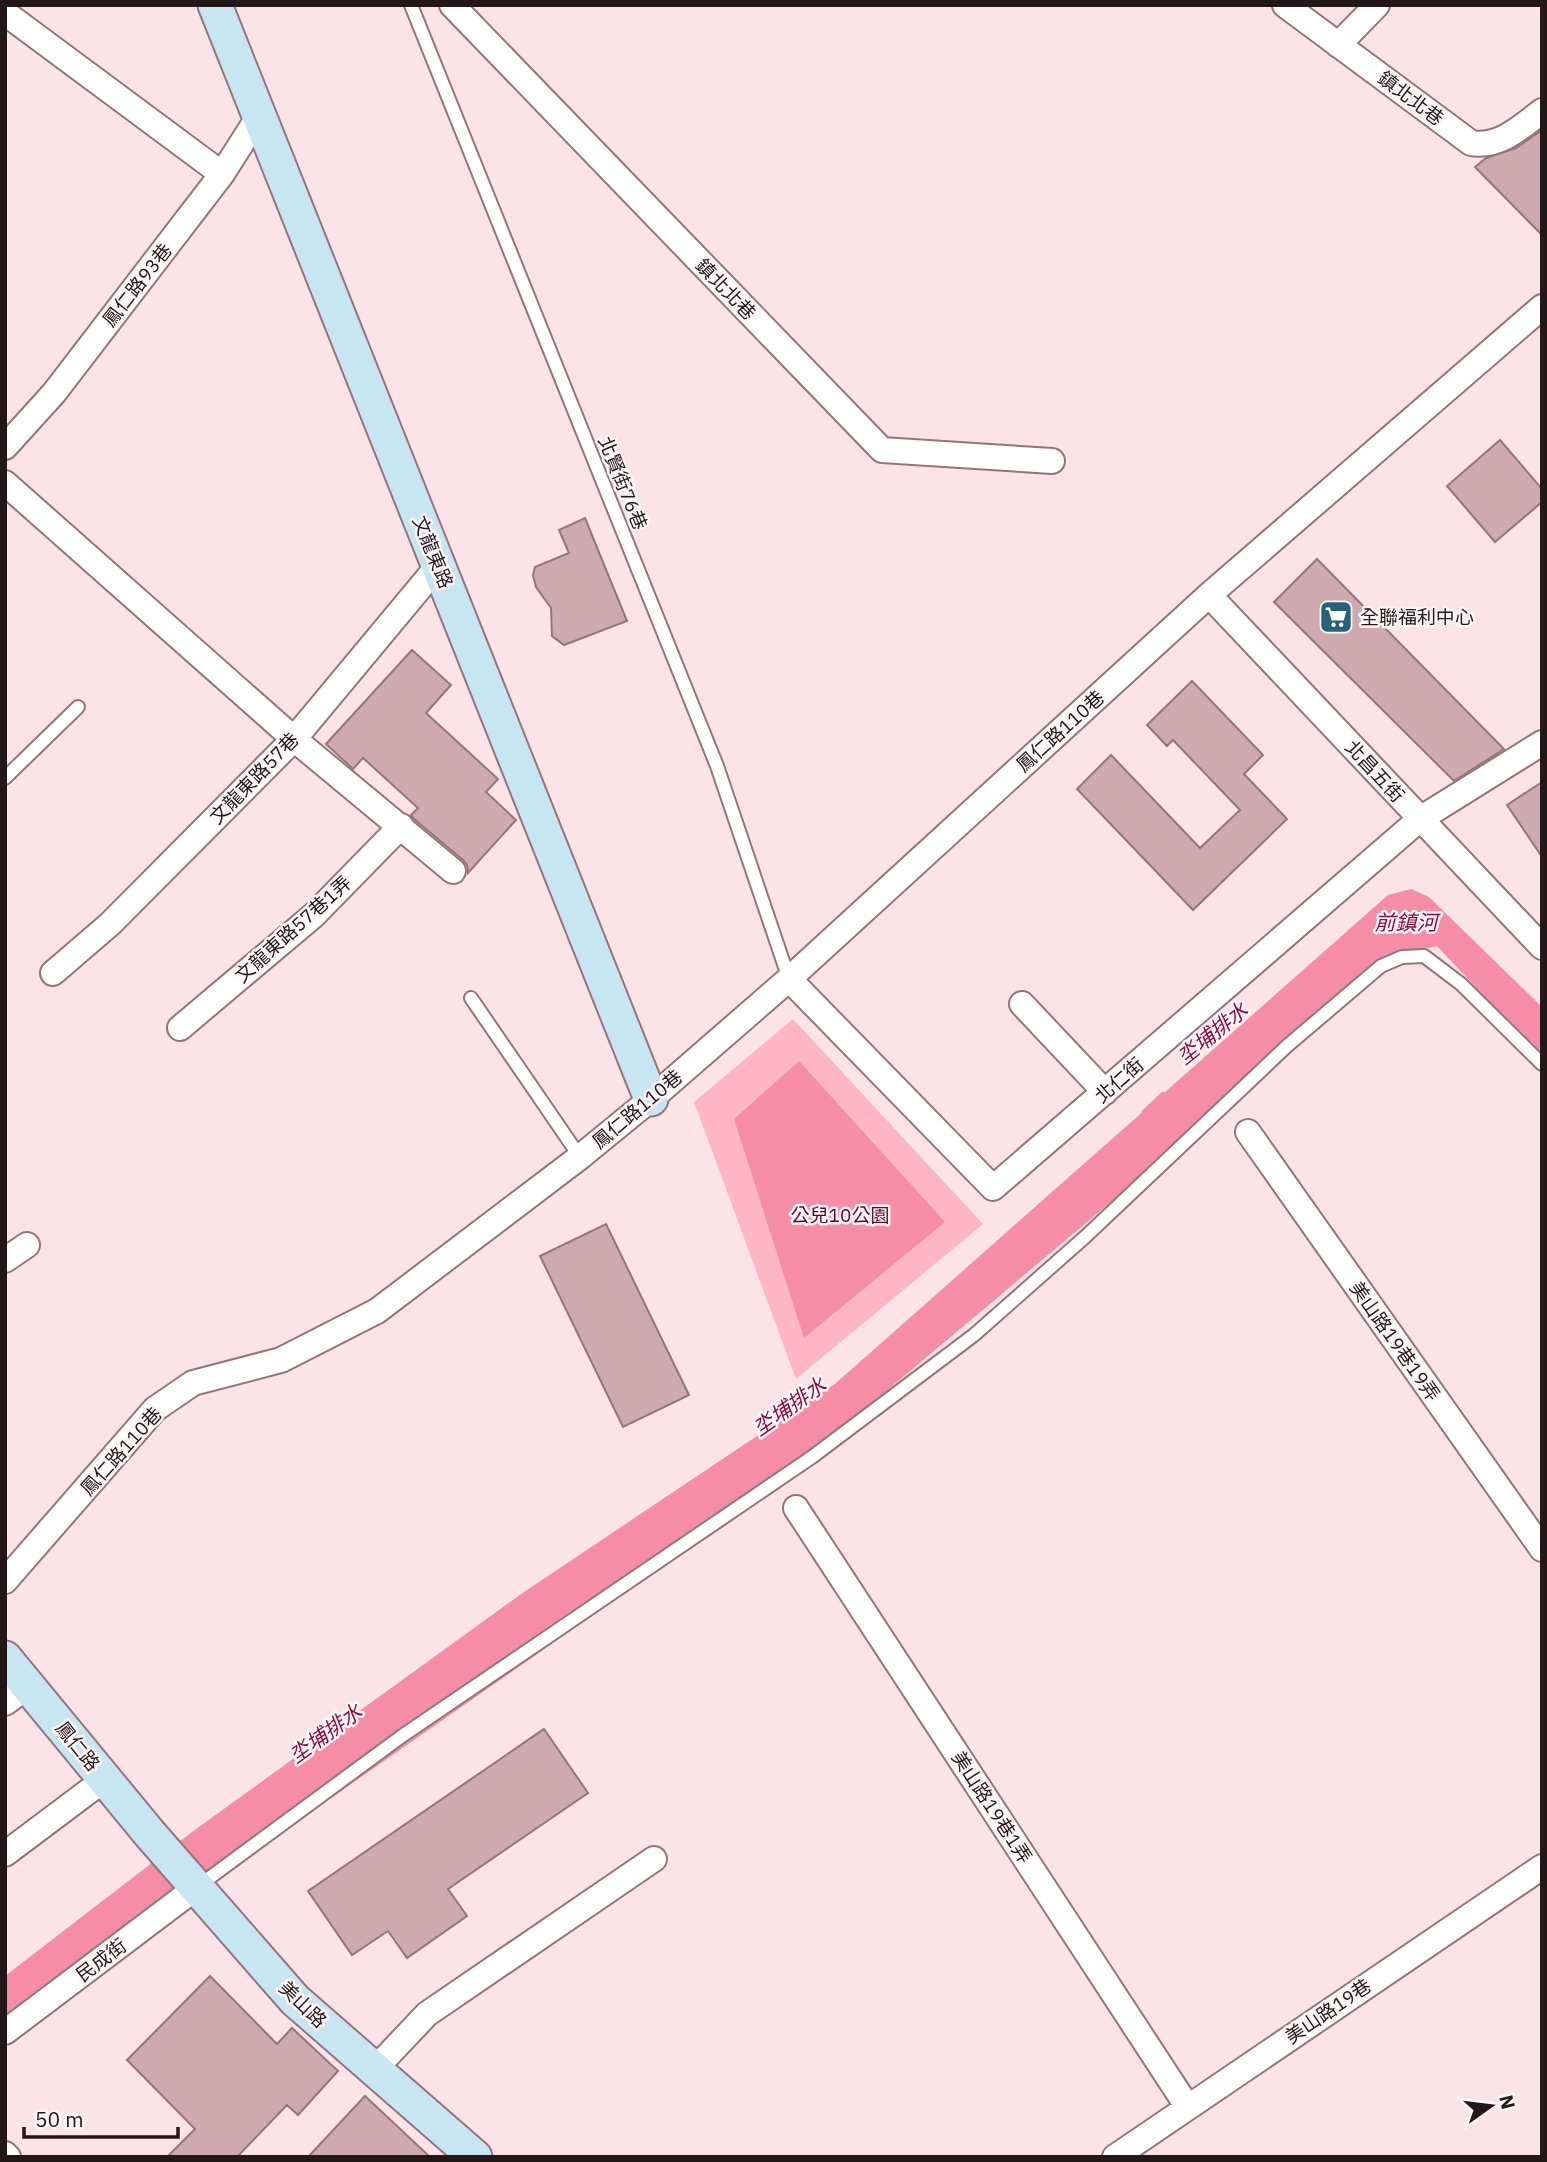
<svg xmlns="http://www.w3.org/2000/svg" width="1547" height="2162" viewBox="0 0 1547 2162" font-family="'IBM Plex Sans','Noto Sans TC',sans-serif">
<rect width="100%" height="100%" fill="#fbe3e8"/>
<path fill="#feb6c5" d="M793 1019 983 1224 796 1379 694 1102Z"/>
<path fill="#f58da6" d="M1411 889 1429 897 1542 1007V1057L1437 946 1393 956 1219 1111 752 1504 165 1914 5 2034V1976L192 1832 524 1592 836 1383 1388 895Z
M799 1061 945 1222 804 1338 734 1119Z"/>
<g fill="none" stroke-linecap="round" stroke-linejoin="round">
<path stroke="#f58da6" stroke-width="6" d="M1145 1112 1163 1095"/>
</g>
<path fill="#cea9b0" stroke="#97747b" stroke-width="2" d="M1542 130V235L1475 167 1486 158 1516 148Z
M1500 440 1542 489V502L1495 542 1447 486Z
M585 518 627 621 564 645 552 636 551 608 536 587 533 575 535 567 569 553 559 530Z
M1317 559 1504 749 1454 781 1274 602Z
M412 650 451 685 426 713 498 779 486 792 516 820 468 873 467 865 463 860 414 819 411 815 418 808 363 758 353 769 326 744Z
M1192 681 1263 755 1244 774 1287 819 1193 910 1077 789 1111 755 1200 848 1240 810 1173 740 1167 746 1147 725Z
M1542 782V857L1507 805Z
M606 1224 689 1395 623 1427 540 1256Z
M544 1729 588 1793 448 1889 467 1916 407 1958 388 1931 352 1955 308 1891Z
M210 1976 277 2044 292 2028 338 2071 298 2115 287 2105 237 2157H167L195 2129 127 2060Z
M365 2096 430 2157H308Z"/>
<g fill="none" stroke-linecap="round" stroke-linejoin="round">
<defs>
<path id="lane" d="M411 5 717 766 789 979
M5 778 78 707
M471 998 580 1157
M197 1887 402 1736 812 1457 974 1335 1085 1237 1287 1046 1381 966 1402 957 1424 956 1461 984 1542 1064"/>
<path id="street" d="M452 5 882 450 1052 461
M1285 5 1471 143C1499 148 1521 127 1542 111
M5 13 222 174
M1338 45 1377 5
M5 447 54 393 222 174 259 116
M5 483 294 739 453 871
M1209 595 1542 947
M53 973 110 924 294 739 438 566
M789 979 993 1188 1420 819 1542 743
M1022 1004 1105 1092
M180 1028 314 915 401 826
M1248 1132 1542 1549
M5 1260 27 1245
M796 1508 1187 2106
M5 1581 155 1409 193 1383 281 1360 377 1311 580 1157 651 1099 789 979 1209 595 1542 307
M5 1703 28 1686
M5 1854 105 1779
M5 2032 197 1887
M375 2069 427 2014 654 1859
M5 2154 8 2157
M1115 2157 1542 1867"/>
<path id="secondary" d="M215 5 651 1099
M5 1658 150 1834 295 2000 475 2157"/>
</defs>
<use href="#lane" stroke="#96747b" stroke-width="16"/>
<use href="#street" stroke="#96747b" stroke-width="28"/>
<use href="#secondary" stroke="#96747b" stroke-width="37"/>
<use href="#lane" stroke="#fff" stroke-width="12"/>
<use href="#street" stroke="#fff" stroke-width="24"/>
<use href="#secondary" stroke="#c8e6f1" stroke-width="33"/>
</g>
<defs>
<symbol id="supermarket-square" viewBox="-11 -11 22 22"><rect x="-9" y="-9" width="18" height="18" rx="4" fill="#26637a" stroke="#fdf5f7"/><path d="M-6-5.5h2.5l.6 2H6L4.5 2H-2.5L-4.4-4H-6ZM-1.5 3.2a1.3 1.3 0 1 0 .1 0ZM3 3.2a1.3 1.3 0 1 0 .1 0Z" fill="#fff"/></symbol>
</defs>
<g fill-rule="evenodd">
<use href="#supermarket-square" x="1317" y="598" width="38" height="38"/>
</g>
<g text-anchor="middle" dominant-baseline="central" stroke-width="5" stroke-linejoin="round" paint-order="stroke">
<g font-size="19" fill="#24171a" stroke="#fdf5f7">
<text transform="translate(1411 98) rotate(37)">鎮北北巷</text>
<text transform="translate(137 285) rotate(-52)">鳳仁路93巷</text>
<text transform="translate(726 289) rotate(46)">鎮北北巷</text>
<text transform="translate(623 483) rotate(68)">北賢街76巷</text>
<text transform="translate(433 552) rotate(68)">文龍東路</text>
<text transform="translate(1060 731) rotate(-42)">鳳仁路110巷</text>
<text transform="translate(1375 771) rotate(47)">北昌五街</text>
<text transform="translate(254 778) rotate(-46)">文龍東路57巷</text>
<text transform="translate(293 929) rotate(-42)">文龍東路57巷1弄</text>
<text transform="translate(1119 1080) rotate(-41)">北仁街</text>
<text transform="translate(637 1109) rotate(-40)">鳳仁路110巷</text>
<text transform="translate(1395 1341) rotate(55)">美山路19巷19弄</text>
<text transform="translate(121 1451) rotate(-48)">鳳仁路110巷</text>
<text transform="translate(78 1746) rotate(51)">鳳仁路</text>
<text transform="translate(992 1807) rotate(57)">美山路19巷1弄</text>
<text transform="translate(101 1960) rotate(-37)">民成街</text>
<text transform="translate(303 2004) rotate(44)">美山路</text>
<text transform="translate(1328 2011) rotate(-34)">美山路19巷</text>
</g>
<g font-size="19" fill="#24171a" stroke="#fdf5f7" text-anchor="start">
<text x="1360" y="617">全聯福利中心</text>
</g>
<g font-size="19" fill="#62022a" stroke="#fdf5f7">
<text x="840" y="1215">公兒10公園</text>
</g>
<g font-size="21" font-style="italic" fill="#8b0d40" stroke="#fdf5f7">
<text x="1406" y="922">前鎮河</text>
<text transform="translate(1212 1033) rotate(-39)">坔埔排水</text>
<text transform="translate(789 1406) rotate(-35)">坔埔排水</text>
<text transform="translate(325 1733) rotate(-36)">坔埔排水</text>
</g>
</g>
<rect width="1547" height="2162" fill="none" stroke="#24171a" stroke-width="14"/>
<g transform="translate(1491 2106) rotate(76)" stroke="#fdf5f7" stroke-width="5" paint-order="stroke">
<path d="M0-5L12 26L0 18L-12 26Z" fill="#24171a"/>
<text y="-10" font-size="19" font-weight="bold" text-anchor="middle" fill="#24171a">N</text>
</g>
<path d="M24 2127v10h154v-10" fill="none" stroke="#24171a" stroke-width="3.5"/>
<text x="35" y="2127" font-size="21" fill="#24171a" stroke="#fdf5f7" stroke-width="5" paint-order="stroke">50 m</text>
</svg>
